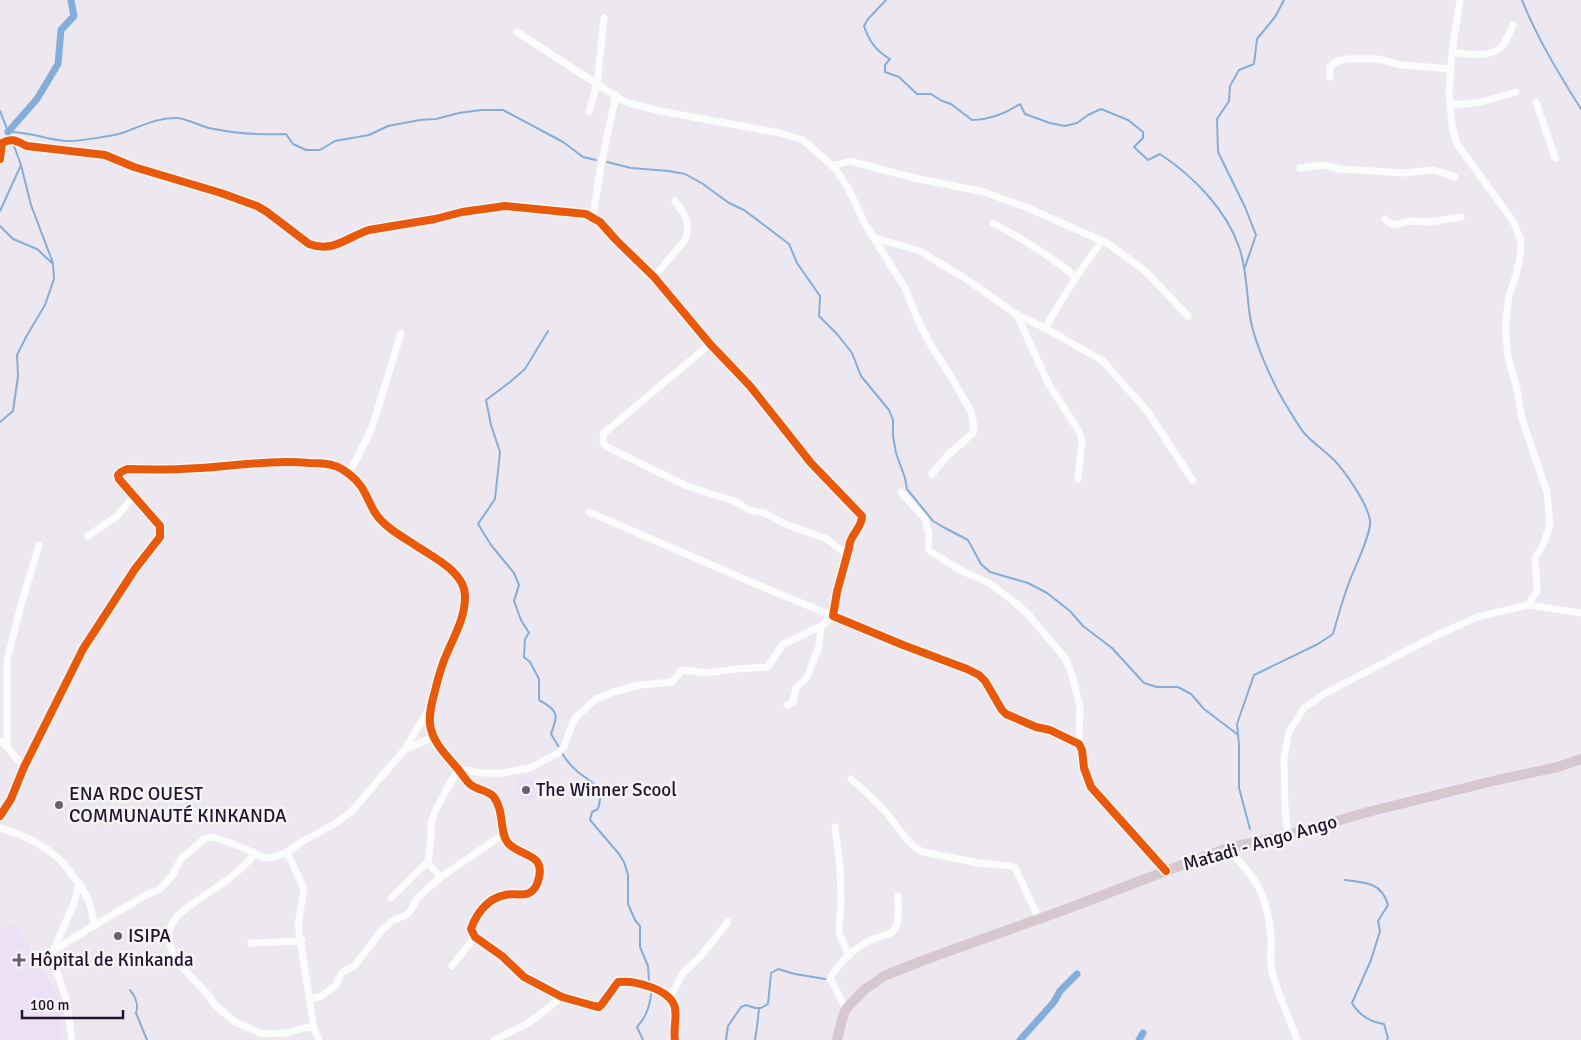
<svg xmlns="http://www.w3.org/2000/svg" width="1581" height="1040" viewBox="0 0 1581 1040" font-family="Signika,sans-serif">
<rect width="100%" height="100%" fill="#ede8f0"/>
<path fill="#ece0f5" d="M517 777H534V794L538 796 532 801 529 799 519 801Z
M16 924 54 989 59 1005 63 1040H0V928Z"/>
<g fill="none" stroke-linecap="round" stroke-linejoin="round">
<path stroke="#85adda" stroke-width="2" d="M886 0 868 19 864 26C869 41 876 51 890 59L885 65V72L899 77 917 94H931L942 101 951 104 972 120C989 120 1006 113 1020 104L1025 114 1050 123 1065 126 1077 123 1088 115 1101 109 1128 120 1143 132V138L1134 147 1148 160 1160 154C1193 176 1226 209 1239 247 1248 272 1246 297 1251 322 1256 346 1273 384 1286 405 1292 414 1298 426 1305 434 1313 443 1324 450 1333 459 1345 471 1367 503 1370 520 1372 532 1355 567 1350 580 1343 598 1338 616 1333 634L1318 644 1254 675 1237 724 1239 745V788L1250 829
M1522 0C1537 38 1559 74 1581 109
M0 111 11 139
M8 132C30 131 48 141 69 141 79 141 112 136 122 133 140 127 157 117 177 118 189 119 201 127 214 129 238 134 262 135 286 134L293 144 306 150H320L335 141 369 135 388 126 420 120 436 119 459 113 481 110H503L563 142 583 157 596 160
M607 162 631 168 669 171 685 174 703 184 729 203 744 210 789 244 797 263 820 296 819 316 837 334 852 353 861 376 889 410 893 420V436L896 453 905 478 907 489 933 521 943 527 968 540 981 564 990 572 1028 583 1047 593 1070 611 1083 626 1112 648 1144 683 1157 687H1178L1191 694 1204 709 1237 734
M21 165 31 205 53 263
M0 211 21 165 13 143
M0 226 13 239 37 249 53 264 54 279 45 305 26 337 17 355 18 376 13 411 0 422
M1245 267 1256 235 1245 207 1218 152 1217 119 1229 101 1230 86 1239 70 1254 64 1257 39 1275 17 1284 0
M548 331 525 369 510 382 486 400 491 425 500 452 495 499 478 524 491 545 514 573 519 585 514 601 521 620 529 633 525 639 524 657 530 662 539 679V700C559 711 558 714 551 734L560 749
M562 753C566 760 572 767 578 772 594 785 605 785 598 809L592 812 590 820 619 854 624 862 628 875V904L635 920 640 926V947L648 966 649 981
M1345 880C1366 882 1382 883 1388 905L1378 921 1380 931 1371 960 1352 1003C1359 1015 1370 1022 1384 1024L1388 1038 1387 1040
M130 990C135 996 139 1005 136 1013L147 1040
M643 1040 637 1027C646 1017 650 1007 651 994
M726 1040 728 1026 741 1007 746 1005 755 1008H761L768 1004 771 973 778 969 795 974 825 979
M755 1040C757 1029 758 1019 759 1008"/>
<path stroke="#85adda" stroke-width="7" d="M8 132 37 99 58 64 61 30 74 16 71 0
M1020 1040 1054 1002 1060 991 1077 974
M1139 1040 1143 1033"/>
<path stroke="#fcfcfd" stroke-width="7" d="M604 18 597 84 622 100 629 103 660 111 780 133 803 140 835 168 848 188 865 224 905 288 920 325 932 347 953 380 971 412 974 426 973 433 948 455 932 474
M517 32 597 84 589 112
M1452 52C1467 54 1491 59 1502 46 1507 40 1510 32 1513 25
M1330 77V67L1337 61 1348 59H1378L1402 65 1451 69
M1536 102 1555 158
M1450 104C1475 106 1492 99 1516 92
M0 159 2 143C14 137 17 142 27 146L105 155 134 167 221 193 257 206 267 212 309 244C334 253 347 237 369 230L435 219 462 212 505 206 586 214 600 222 616 240 654 277 710 344 750 386 811 463 862 516C862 529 849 535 849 548L837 592 833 616 903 645 967 669 979 675 985 681 1002 710 1006 714 1036 727 1050 730 1079 744 1082 750 1084 768 1091 787 1166 871
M832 166 850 161 910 177 984 192 1028 208 1109 244 1145 271 1188 316
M1300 168 1323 165 1340 169 1404 173 1434 170 1455 177
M593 217 601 165 616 95
M1385 219 1388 222 1394 225 1410 221 1429 222 1461 217
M875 238 920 251 966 279 1016 314 1045 328 1076 277C1049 255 1023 239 993 223
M654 277 685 240C692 224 685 214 675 201
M1076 277 1102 241
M1017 315 1049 385 1079 431 1082 440 1078 479
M1045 328 1103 361 1148 412 1193 481
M710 344 604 433C602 440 602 442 607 447L687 486 734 501 749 510 765 513 785 524 827 539 846 554
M349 474 370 432 375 418 401 333
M901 492 925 519 929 534 928 548 931 552 962 571 989 583 1012 600 1028 614 1065 658 1071 672 1080 706 1079 744
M88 536 117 516 134 496
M1528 605 1581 613
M787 705 793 702 796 688 805 680 808 675 819 646 821 626
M0 741 8 748
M406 749 434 737
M24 767 8 748 7 741V661L21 605 39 545
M851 779C861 788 873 798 883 809 897 823 904 843 923 852L978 863 1011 866 1015 868 1039 919
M0 816 11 799 24 767 83 649 135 569 160 537V526L119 479 118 475 121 472 127 469C145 469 163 470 181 469 224 468 267 459 310 463 318 463 327 463 335 466 339 467 345 471 349 474 364 485 366 497 374 511 382 525 399 535 412 543 430 556 466 571 465 597 465 621 451 641 443 663 440 672 437 682 435 691 432 702 429 712 430 724 432 742 447 756 458 769 462 774 466 781 471 785 478 790 487 790 493 796 505 810 499 833 508 843 521 858 549 852 537 884 530 900 517 892 505 895 488 898 476 914 471 929L475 937 502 956 524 977 562 997 594 1006 599 1007 602 1004 618 982C634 980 671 989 675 1008 677 1019 673 1030 675 1040
M835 827 840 866 841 904 839 929 840 935 849 956
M0 828C22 834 42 844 59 859 67 866 71 875 79 883L74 903 53 951V962L66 998 72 1040
M1288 835 1285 807 1284 758 1289 732 1304 708 1324 694 1433 637 1477 617 1528 605 1537 591 1535 558 1543 545 1550 525 1547 492 1522 419 1517 389 1508 357 1505 327 1509 296 1516 275 1520 257 1521 240 1513 221 1457 144 1452 126 1449 92 1452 52 1460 0
M1228 848C1237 860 1247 869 1255 881 1264 894 1270 921 1271 936 1272 948 1269 959 1272 971 1277 995 1290 1017 1297 1040
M287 852 304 889 298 925 314 1029 319 1040
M255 853C234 881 203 893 177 916L172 924 169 931V940L173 954 181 966 209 996 215 1005 235 1022 263 1034 286 1033 307 1027 314 1029
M441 877 429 864 428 861 431 840V823L437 807 458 769 483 773H501L530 768 558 753 564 747 571 727 576 717 596 699 613 692 640 685 672 682 681 671 685 670 706 673 737 669 768 667 782 645 821 626 833 616 758 585 589 512
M79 883 89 901 95 926
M391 898 428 861
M251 943 302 941
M53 951 93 926 148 894 159 890 172 876 181 859 204 839 213 837 234 844 265 858 275 857 287 852 303 841 333 825 351 812 405 749 429 709
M452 966 475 937
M670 998 683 973 700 957 728 922
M309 999 320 997 335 986 341 974 344 971 354 966 371 945 382 930 392 921 406 915 411 910 418 897 441 877 505 833
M846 1009 831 980V976C841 961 858 944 876 938 882 935 893 935 896 927 900 918 898 905 898 896
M494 1040 525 1025 538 1016 562 997"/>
<path stroke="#d7c8cf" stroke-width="10" d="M837 1040 842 1019 846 1009 864 990 884 976 924 960 1064 910 1166 871 1228 848 1288 835 1368 812 1497 780 1558 767 1581 759"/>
<defs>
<path id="cycleway" d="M0 159 2 143C14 137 17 142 27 146L105 155 134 167 221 193 257 206 267 212 309 244C334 253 347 237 369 230L435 219 462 212 505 206 586 214 600 222 616 240 654 277 710 344 750 386 811 463 862 516C862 529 849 535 849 548L837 592 833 616 903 645 967 669 979 675 985 681 1002 710 1006 714 1036 727 1050 730 1079 744 1082 750 1084 768 1091 787 1166 871
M0 816 11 799 24 767 83 649 135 569 160 537V526L119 479 118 475 121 472 127 469C145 469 163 470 181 469 224 468 267 459 310 463 318 463 327 463 335 466 339 467 345 471 349 474 364 485 366 497 374 511 382 525 399 535 412 543 430 556 466 571 465 597 465 621 451 641 443 663 440 672 437 682 435 691 432 702 429 712 430 724 432 742 447 756 458 769 462 774 466 781 471 785 478 790 487 790 493 796 505 810 499 833 508 843 521 858 549 852 537 884 530 900 517 892 505 895 488 898 476 914 471 929L475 937 502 956 524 977 562 997 594 1006 599 1007 602 1004 618 982C634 980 671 989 675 1008 677 1019 673 1030 675 1040"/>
</defs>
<use href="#cycleway" stroke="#f6f6f6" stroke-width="11"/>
<use href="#cycleway" stroke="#e8590c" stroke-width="8"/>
</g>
<g fill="#6a5e72" stroke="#f6f6f6" stroke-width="2">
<circle cx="526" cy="790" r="5"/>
<circle cx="59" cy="805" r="5"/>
<circle cx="118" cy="936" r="5"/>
<path d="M16.5 952.5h5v5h5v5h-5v5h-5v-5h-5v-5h5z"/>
</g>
<g text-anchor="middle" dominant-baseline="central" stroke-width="5" stroke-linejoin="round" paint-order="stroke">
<g font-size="19" fill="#23132e" stroke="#f6f6f6" text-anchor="start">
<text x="536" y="790">The Winner Scool</text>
<text x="69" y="794">ENA RDC OUEST<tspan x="69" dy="22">COMMUNAUTÉ KINKANDA</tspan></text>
<text x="128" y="936">ISIPA</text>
<text x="30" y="960">Hôpital de Kinkanda</text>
</g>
<g font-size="19" fill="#23132e" stroke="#f6f6f6">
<text transform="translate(1260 843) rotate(-16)">Matadi - Ango Ango</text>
</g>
</g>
<path d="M22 1010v8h101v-8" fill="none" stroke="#23132e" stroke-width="2.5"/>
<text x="30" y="1010" font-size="15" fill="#23132e" stroke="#f6f6f6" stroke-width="4" paint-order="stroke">100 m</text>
</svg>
